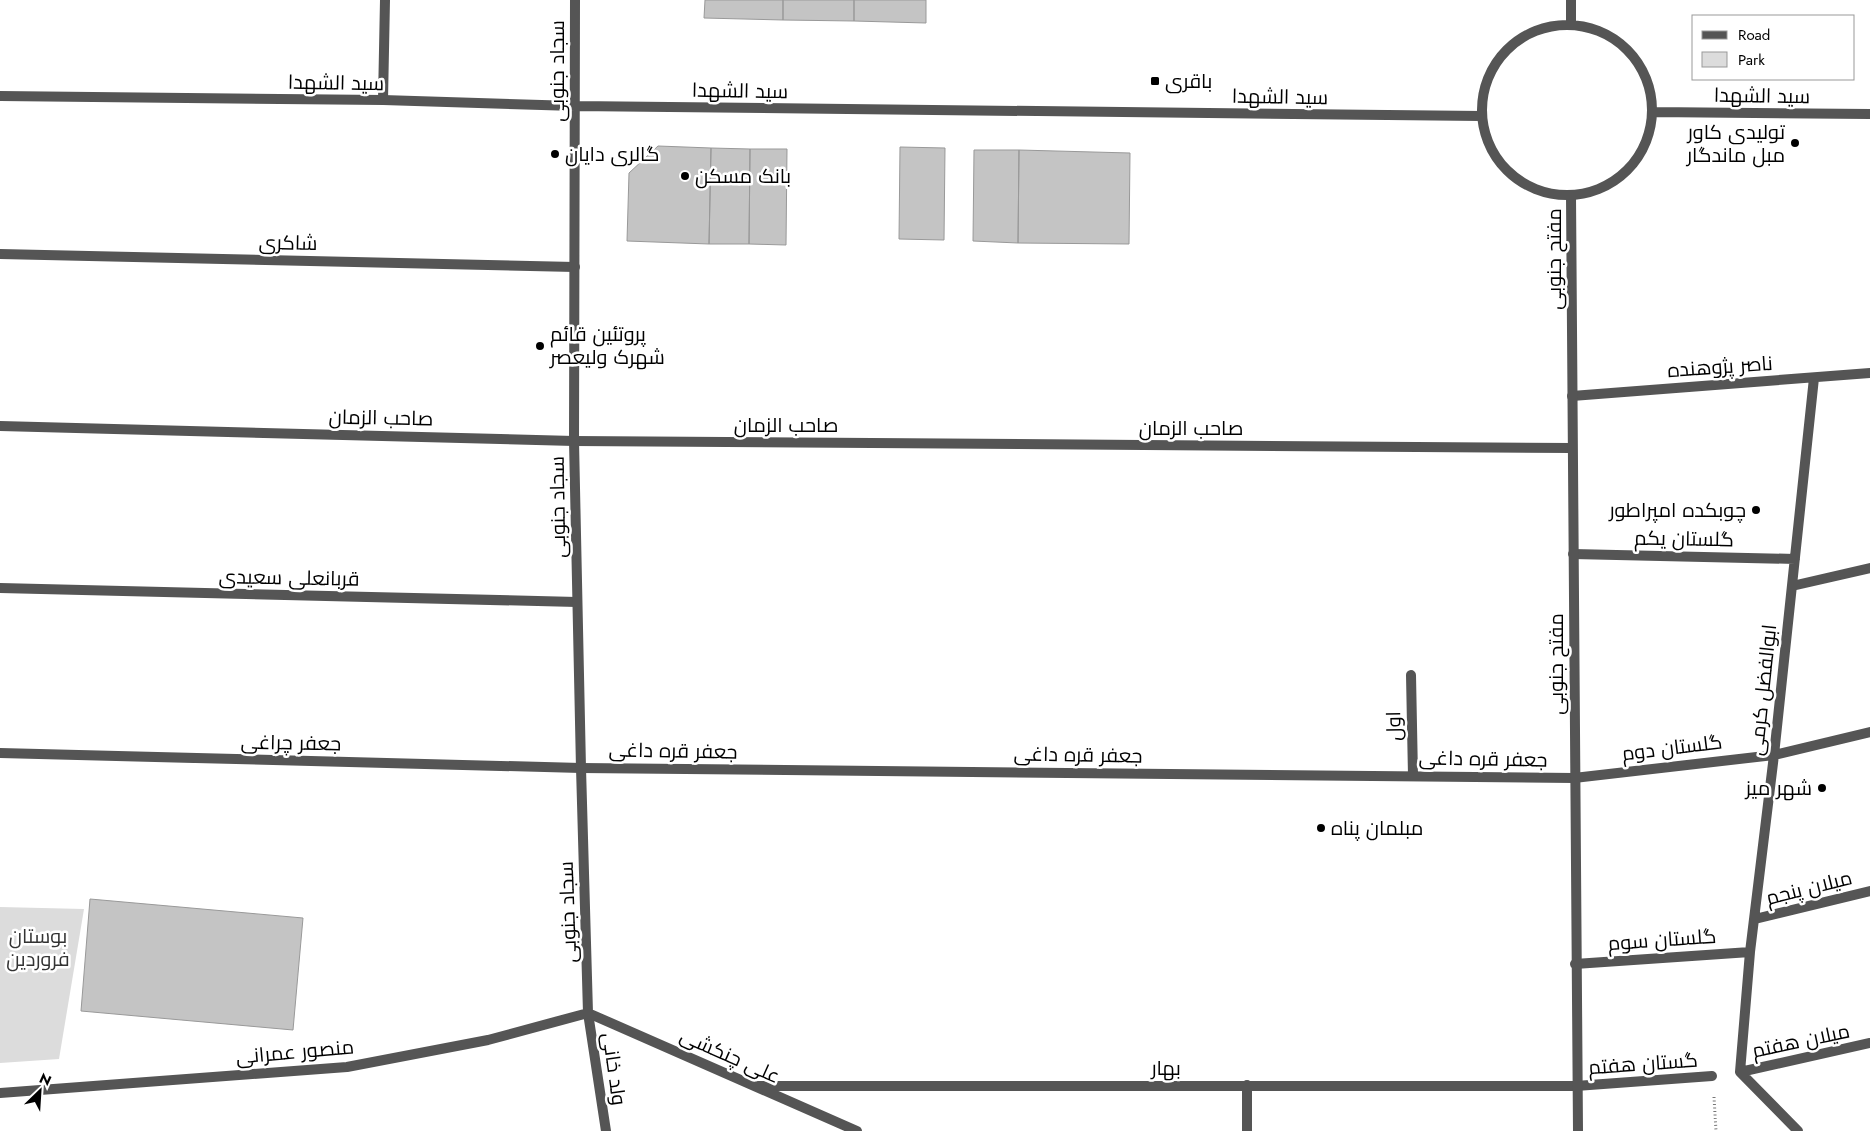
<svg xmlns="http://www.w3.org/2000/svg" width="1870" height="1131" viewBox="0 0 1870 1131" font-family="Jost,Cairo,sans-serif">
<rect width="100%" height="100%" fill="#fff"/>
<path fill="#dcdcdc" d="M0 907 84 909 59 1059 0 1063Z"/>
<path fill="#c4c4c4" stroke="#999" d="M705 0H783V20L704 18Z
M783 0H854V21L783 20Z
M854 0H926V23L854 21Z
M658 146 711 148 709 244 627 241 629 173Z
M900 147 945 148 944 240 899 239Z
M711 148 750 149 749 244H709Z
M750 149H787L786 245 749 244Z
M974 150H1019L1018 243 973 241Z
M1019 150 1130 153 1129 244 1018 243Z
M90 899 303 918 293 1030 81 1011Z"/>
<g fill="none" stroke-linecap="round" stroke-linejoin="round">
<path stroke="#777" stroke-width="3" stroke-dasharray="1 2.5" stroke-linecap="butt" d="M1714 1097 1716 1131"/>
<path stroke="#555" stroke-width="10" d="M383 100 385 0
M0 254 575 267
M1572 396 1870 373
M0 426 574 441 1572 448
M1573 554 1795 559
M1792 586 1870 568
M0 588 577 602
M1411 675 1413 776
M0 753 581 768 1574 778 1774 755 1870 732
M1755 919 1870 891
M1575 964 1750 952
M588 1013 606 1131
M1740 1072 1870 1043
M1247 1085V1131
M756 1086H1576L1712 1076
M1798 1131 1740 1072 1750 952 1774 755 1814 378"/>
<path stroke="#555" stroke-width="10" d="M575 0 574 441 581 768 588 1013
M1482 110a85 85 0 1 1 170 0a85 85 0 1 1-170 0Z
M1571 25V0
M0 96 383 100 575 106 1481 116
M1653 112 1870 114
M1571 196 1578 1131
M588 1013 857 1131
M0 1093 347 1067 488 1040 588 1013"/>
</g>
<g fill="#000" stroke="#fff" stroke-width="2">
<rect x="1150" y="76" width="10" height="10" rx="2.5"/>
<circle cx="1795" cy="143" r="5"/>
<circle cx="555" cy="154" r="5"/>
<circle cx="685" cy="176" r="5"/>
<circle cx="540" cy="346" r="5"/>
<circle cx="1756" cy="510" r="5"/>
<circle cx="1822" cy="788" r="5"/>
<circle cx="1321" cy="828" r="5"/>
</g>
<g text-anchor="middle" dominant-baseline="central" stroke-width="5" stroke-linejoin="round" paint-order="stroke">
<g font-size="20" fill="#000" stroke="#fff">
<text transform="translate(557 71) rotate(-90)">سجاد جنوبی</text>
<text transform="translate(336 83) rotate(1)">سید الشهدا</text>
<text transform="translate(740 91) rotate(1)">سید الشهدا</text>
<text transform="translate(1762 96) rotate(1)">سید الشهدا</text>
<text transform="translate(1280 97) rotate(1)">سید الشهدا</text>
<text transform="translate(288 243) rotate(1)">شاکری</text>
<text transform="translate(1554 259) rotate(-90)">مفتح جنوبی</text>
<text transform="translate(1720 367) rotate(-4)">ناصر پژوهنده</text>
<text transform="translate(381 418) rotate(1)">صاحب الزمان</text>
<text x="786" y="425">صاحب الزمان</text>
<text x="1191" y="428">صاحب الزمان</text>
<text transform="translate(558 507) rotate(-91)">سجاد جنوبی</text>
<text transform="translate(1684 539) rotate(1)">گلستان یکم</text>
<text transform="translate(289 578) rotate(1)">قربانعلی سعیدی</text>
<text transform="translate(1556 664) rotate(-90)">مفتح جنوبی</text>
<text transform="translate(1763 690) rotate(-84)">ابوالفضل کرمی</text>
<text transform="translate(1394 726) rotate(-91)">اول</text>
<text transform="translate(291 743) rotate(1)">جعفر چراغی</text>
<text transform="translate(1672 748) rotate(-7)">گلستان دوم</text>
<text transform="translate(673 751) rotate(1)">جعفر قره داغی</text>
<text transform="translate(1078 755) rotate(1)">جعفر قره داغی</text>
<text transform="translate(1483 759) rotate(1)">جعفر قره داغی</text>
<text transform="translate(1809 888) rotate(-14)">میلان پنجم</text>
<text transform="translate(568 912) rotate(-92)">سجاد جنوبی</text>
<text transform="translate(1662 940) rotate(-4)">گلستان سوم</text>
<text transform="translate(1801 1041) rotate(-12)">میلان هفتم</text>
<text transform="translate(295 1052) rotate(-5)">منصور عمرانی</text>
<text transform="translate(730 1056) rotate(24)">علی چنکشی</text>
<text transform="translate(1643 1064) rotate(-4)">گستان هفتم</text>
<text x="1166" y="1068">بهار</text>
<text transform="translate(614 1069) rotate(82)">ولد خانی</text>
</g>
<g font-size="20" fill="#000" stroke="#fff" text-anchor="start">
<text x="1165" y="81">باقری</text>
<text x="1785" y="132" text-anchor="end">تولیدی کاور<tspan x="1785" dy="23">مبل ماندگار</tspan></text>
<text x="565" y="154">گالری دایان</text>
<text x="695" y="176">بانک مسکن</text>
<text x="550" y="334">پروتئین قائم<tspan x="550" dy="23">شهرک ولیعصر</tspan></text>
<text x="1746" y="510" text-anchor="end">چوبکده امپراطور</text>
<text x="1812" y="788" text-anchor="end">شهر میز</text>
<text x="1331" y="828">مبلمان پناه</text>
</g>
<g font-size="20" fill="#333" stroke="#fff">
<text x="38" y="936">بوستان<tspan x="38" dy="23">فروردین</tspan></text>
</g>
</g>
<rect x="1692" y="15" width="162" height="65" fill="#ffffff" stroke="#999999"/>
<rect x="1702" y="31" width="25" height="8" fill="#555555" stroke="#999999"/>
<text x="1738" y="40" font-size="15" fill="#000000">Road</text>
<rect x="1702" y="52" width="25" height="15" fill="#dcdcdc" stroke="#999999"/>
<text x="1738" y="65" font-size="15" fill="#000000">Park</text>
<g transform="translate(40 1091) rotate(25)" stroke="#ffffff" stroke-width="4" paint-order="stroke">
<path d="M0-4L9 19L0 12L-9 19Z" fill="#000000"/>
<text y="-8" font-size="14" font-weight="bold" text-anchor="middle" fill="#000000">N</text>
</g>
</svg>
